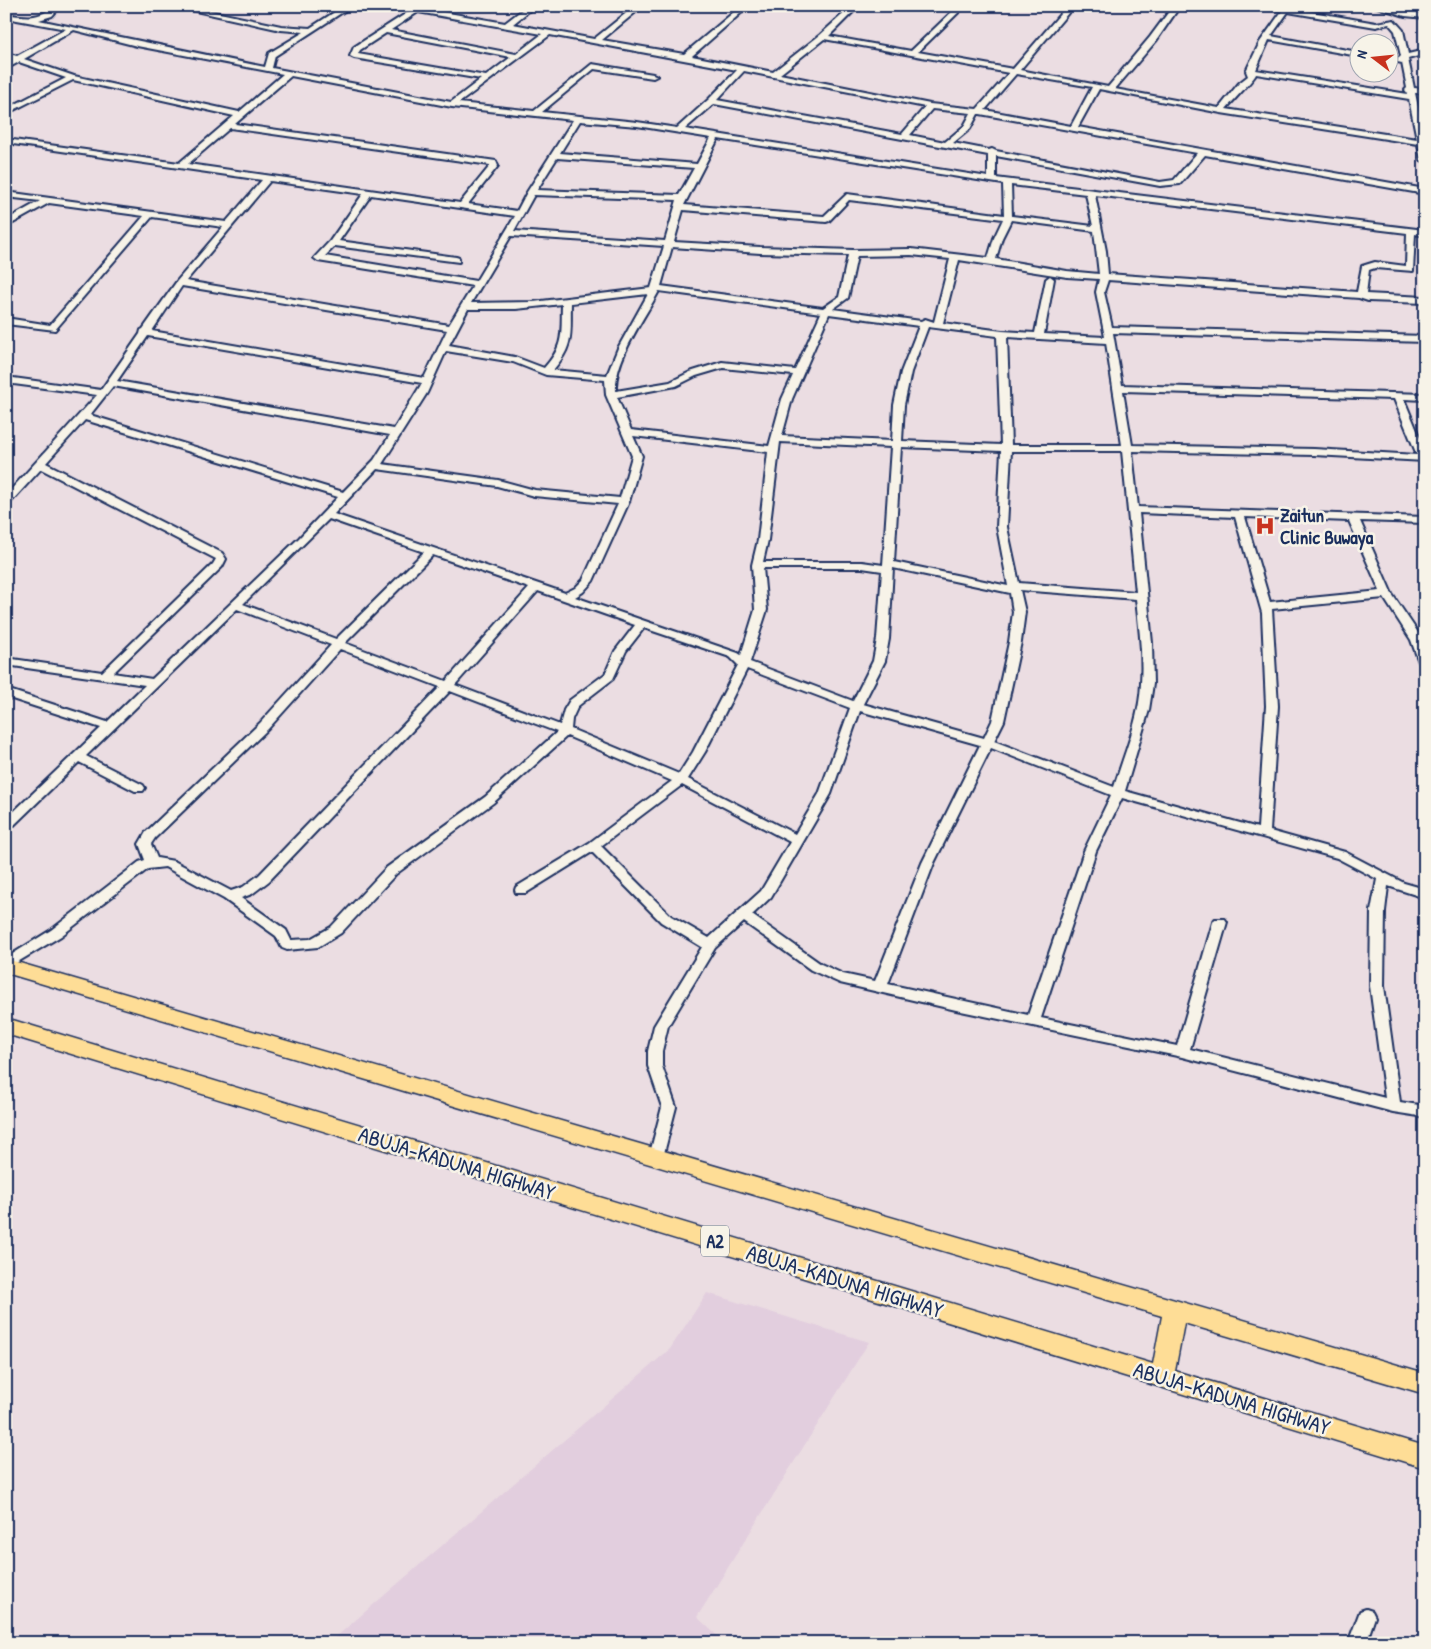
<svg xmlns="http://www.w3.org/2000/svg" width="1431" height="1649" viewBox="0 0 1431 1649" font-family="'Patrick Hand',sans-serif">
<rect width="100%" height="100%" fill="#ebdde2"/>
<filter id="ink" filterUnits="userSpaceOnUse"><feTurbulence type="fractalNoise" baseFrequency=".02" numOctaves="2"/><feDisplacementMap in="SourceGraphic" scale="10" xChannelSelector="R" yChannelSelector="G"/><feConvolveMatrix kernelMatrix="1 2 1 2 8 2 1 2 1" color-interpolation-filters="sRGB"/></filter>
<g filter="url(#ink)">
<path fill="#e2cede" d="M707 1293 869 1342 697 1617 725 1643H329L670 1349Z"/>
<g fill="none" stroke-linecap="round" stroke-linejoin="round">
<defs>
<path id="minor" d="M54 6H61L52 16 39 20 265 67 269 53 304 32 281 30 173 6H187L281 26 310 28 344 6H352L275 56 272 68 451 102 481 79 354 58 350 56 354 47 410 11 392 6H409L505 23 527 6H535L513 24 594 39 635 6H643L602 40 684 54 741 6H749L692 56 773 72 820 35 852 6H859L829 36 911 51 958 6H965L918 52 1013 69 1067 6H1074L1020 70 1108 87 1150 37 1173 6H1180L1156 41 1115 89 1219 108 1239 83 1248 76 1246 71 1260 42 1282 11 1260 6H1277L1376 23 1394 20 1403 30 1408 54 1425 50V54L1408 59 1414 88 1425 89V93H1415L1425 139V162L1421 160 1418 144 1221 113 1099 89 1078 127 1425 189V194L1205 155 1180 184 1160 186 996 156V178L1425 230V236L1415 234 1413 271 1375 268 1369 270 1366 294 1425 297V303L1368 301 1359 298 1108 280 1104 292 1112 327 1425 336V342L1113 333 1122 385 1425 394V400L1404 399 1425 450V461L1314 455 1132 451 1138 507 1425 517V523L1360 521 1392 594 1423 640 1425 646V665L1419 662 1411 640 1384 598 1272 609 1278 706 1270 831 1345 852 1404 883 1425 889V898L1388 886 1385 911 1384 986 1400 1102 1425 1106V1117L1393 1112 1182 1057 956 1010 840 983 811 970 744 922 715 948 668 1026 662 1051V1066L676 1107 663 1157 661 1161 656 1163 651 1161 649 1157 662 1107 648 1066V1051L654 1026 702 947 661 922 592 852 526 893H516L515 890 516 887 589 843 672 781 567 736 493 803 396 874 341 933 318 947 287 950 282 948 276 936 224 899 165 867 148 869 61 936 6 969V958L51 930 139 862 145 860 139 844 146 832 260 723 331 645 237 609 86 756 143 785 145 788 143 791H135L79 762 10 829 6 830V819L101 728 6 697V689L107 722 145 685 6 665V658L102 672 213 564 216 559 41 469 10 503 6 504V495L97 395 6 383V377L101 390 140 334 141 330 143 329 177 281 223 227 152 217 55 330 6 324V318L50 325 144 216 49 203 6 227V220L40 201 6 197V192L226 222 262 180 6 143V139L179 163 234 116 73 80 6 114V109L66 78 19 62 6 69V63L12 60 6 58V53L17 56 66 29 6 18V14C25 17 38 20 54 6ZM418 12 542 34 516 54 391 30ZM1288 12 1376 27 1389 24 1395 31 1401 56 1399 58 1388 56V60L1402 63 1407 88 1405 90 1408 94 1256 70 1269 40 1358 56V52L1271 36ZM74 30 137 46 283 74 239 112 74 76 24 59ZM386 33 511 57 486 76 358 54 360 50ZM550 35 737 70 709 99 677 128 637 122 542 112 594 69 653 78 657 76 653 74 592 64 534 111 459 103ZM824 39 1009 73 977 109 930 104 780 74ZM744 71 925 107 902 134 717 100ZM1016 74 1092 87 1071 126 985 110ZM1256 74 1409 99 1417 139 1226 109C1231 103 1255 78 1256 74ZM291 76 452 107 573 120 527 192 517 211 468 204 498 166 496 161 235 124ZM714 104 988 155V177L685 129ZM932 109 971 113 964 126 945 142 910 135ZM978 114H980L1197 153 1174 180 1160 182 996 151 992 149 989 150 953 143 970 129ZM580 121 637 126 711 138 697 164 560 153ZM230 128 490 165V166L460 203 188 164ZM718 139 1003 184 1004 215 847 194 824 216 684 205ZM557 158 694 168 679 195 537 190ZM270 181 363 194 330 241 314 258 318 261 473 286 449 325 186 281ZM1011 185 1086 194 1093 226 1012 216ZM371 195 515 216 476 281 325 256 335 246 459 262V258L456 257 339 241ZM534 195 677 200 665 241 514 231ZM1095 195 1407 233 1406 266 1375 262 1362 266 1357 292 1108 274 1106 251ZM849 200 1003 219 994 238 988 258 911 249 853 250 760 247 674 242 683 210 826 222 829 221ZM1011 220 1094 231 1099 274 1067 271 996 259 1002 238ZM511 236 664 246 651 288 533 302 471 303ZM672 247 760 253 848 255 839 297 823 308 661 286ZM911 255 950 259 934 322 925 319 921 321 833 309 848 298 857 256ZM959 260 1067 277 1099 279 1096 292 1105 337 1044 334 1054 279 1050 276 1046 279 1035 333 1002 331 943 323ZM182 286 447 330 424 378 152 331ZM659 291 821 313 795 370 722 362 690 372 670 382 616 391C614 360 644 319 659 291ZM648 294 618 348 607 375 553 370C575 345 570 333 571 303ZM562 304C561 333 565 345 544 368L515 357 449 345 468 309H516ZM829 314 919 326 901 372 894 405 892 441 782 436 792 399ZM928 327 997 336 1001 445 902 441 904 405 911 372ZM148 336 422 383 394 429 117 381ZM1007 337 1106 343 1122 445H1011ZM446 351 513 362 546 375 605 380 606 395 632 456 620 498 535 490 498 480 382 464 427 393ZM723 368 793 375 782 399 769 446 631 430 617 397 676 386 696 376ZM113 386 390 435 374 460 343 492 90 415ZM1123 391 1394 399 1417 455 1314 449 1132 445ZM85 420 338 497 299 538 152 679 113 673 222 567 226 559 222 553 46 463ZM633 436 768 452 758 540 752 565 755 610 741 655 738 653 575 597 583 592 593 581 629 502 642 456ZM780 442 891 447 883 565 862 562H763L768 540ZM901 447 1001 451 997 527 1008 586 894 562ZM1011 451H1122L1136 592 1019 583 1007 527ZM377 469 497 486 534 496 618 504 583 580 575 588 565 593 334 514ZM1139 513 1235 517 1262 613 1266 706 1258 828 1125 791 1149 710 1153 684 1152 643ZM1245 517 1349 521 1380 591 1270 602ZM329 519 424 552 336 639 243 604ZM433 555 529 588 446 681 345 643ZM763 568H862L882 571 877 639 873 661 853 701 750 662 767 610ZM893 568 1010 593 1013 612 1009 642 992 721 984 738 863 704 885 661 889 639ZM1020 590 1136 599C1139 627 1143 655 1141 683 1140 718 1124 754 1114 787L994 741 1004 721 1021 642 1025 612ZM538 591 635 625 615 651 605 674 570 700 564 710 560 725 455 685ZM644 628 730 657 738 665 693 752 679 774 571 729 572 719 578 706 613 679 626 651ZM340 649 440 687 259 875 243 887 231 891 174 861 157 858 151 844 155 838 268 729ZM747 669 850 708 819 794 795 834 688 779 705 752ZM450 691 557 732 485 797 386 868 331 927 310 939 291 940 286 930 241 898 252 894 269 881ZM860 711 980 745 922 863 875 981 843 974 821 964 752 915 771 897 831 794ZM991 748 1111 795 1084 851 1028 1015 888 984 934 863ZM682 785 790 842 761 891 709 938 671 916 601 846ZM1122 798 1337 858 1377 879 1371 911 1370 986 1385 1098 1190 1049 1227 922 1225 919H1215L1213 922 1177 1046 1041 1018 1096 851Z
M1374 6C1391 6 1407 12 1425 14V18L1405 16Z
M1366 1609 1372 1611 1375 1617 1366 1643H1348L1360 1611Z"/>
<path id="highway" d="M6 959 1425 1373V1394L1184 1323 1175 1371 1425 1446V1468L6 1034V1018L1153 1364 1162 1316 6 973Z"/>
</defs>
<use href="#minor" stroke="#1b2f5e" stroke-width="4"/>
<use href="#highway" stroke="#1b2f5e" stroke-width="3"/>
<use href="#minor" fill="#f7f3e8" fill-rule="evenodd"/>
<use href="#highway" fill="#fedd96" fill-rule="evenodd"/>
</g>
</g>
<defs>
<symbol id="hospital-bare" viewBox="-9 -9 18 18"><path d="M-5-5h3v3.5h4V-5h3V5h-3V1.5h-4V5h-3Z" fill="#c8321e" stroke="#f7f3e8" stroke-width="2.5" paint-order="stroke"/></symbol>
</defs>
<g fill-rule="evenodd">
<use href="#hospital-bare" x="1251" y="512" width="28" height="28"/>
</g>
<g text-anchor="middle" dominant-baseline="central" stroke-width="5" stroke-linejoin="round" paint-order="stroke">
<rect fill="#f7f3e8" stroke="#5d6a87" stroke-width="1" x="701" y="1225.5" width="28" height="31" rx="4"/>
<g font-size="18" font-weight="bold" fill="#1b2f5e">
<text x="715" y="1241">A2</text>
</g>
<g font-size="19" font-weight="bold" fill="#1b2f5e" stroke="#f7f3e8" text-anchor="start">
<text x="1280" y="515">Zaitun<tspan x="1280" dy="22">Clinic Buwaya</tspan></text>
</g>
<g font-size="22" fill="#1b2f5e" stroke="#f7f3e8">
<text transform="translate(457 1163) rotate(17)">ABUJA-KADUNA HIGHWAY</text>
<text transform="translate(845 1281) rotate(17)">ABUJA-KADUNA HIGHWAY</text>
<text transform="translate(1232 1398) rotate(17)">ABUJA-KADUNA HIGHWAY</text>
</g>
</g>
<rect width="1431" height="1649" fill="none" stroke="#f7f3e8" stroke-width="25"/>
<rect x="12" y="12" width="1406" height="1624" fill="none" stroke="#1b2f5e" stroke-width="2" filter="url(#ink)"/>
<g transform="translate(1374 58) rotate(286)"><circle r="24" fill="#f7f3e8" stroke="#9fa5b1"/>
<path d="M0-4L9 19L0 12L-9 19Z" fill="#c8321e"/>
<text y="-8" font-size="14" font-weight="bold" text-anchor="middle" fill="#1b2f5e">N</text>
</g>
</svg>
